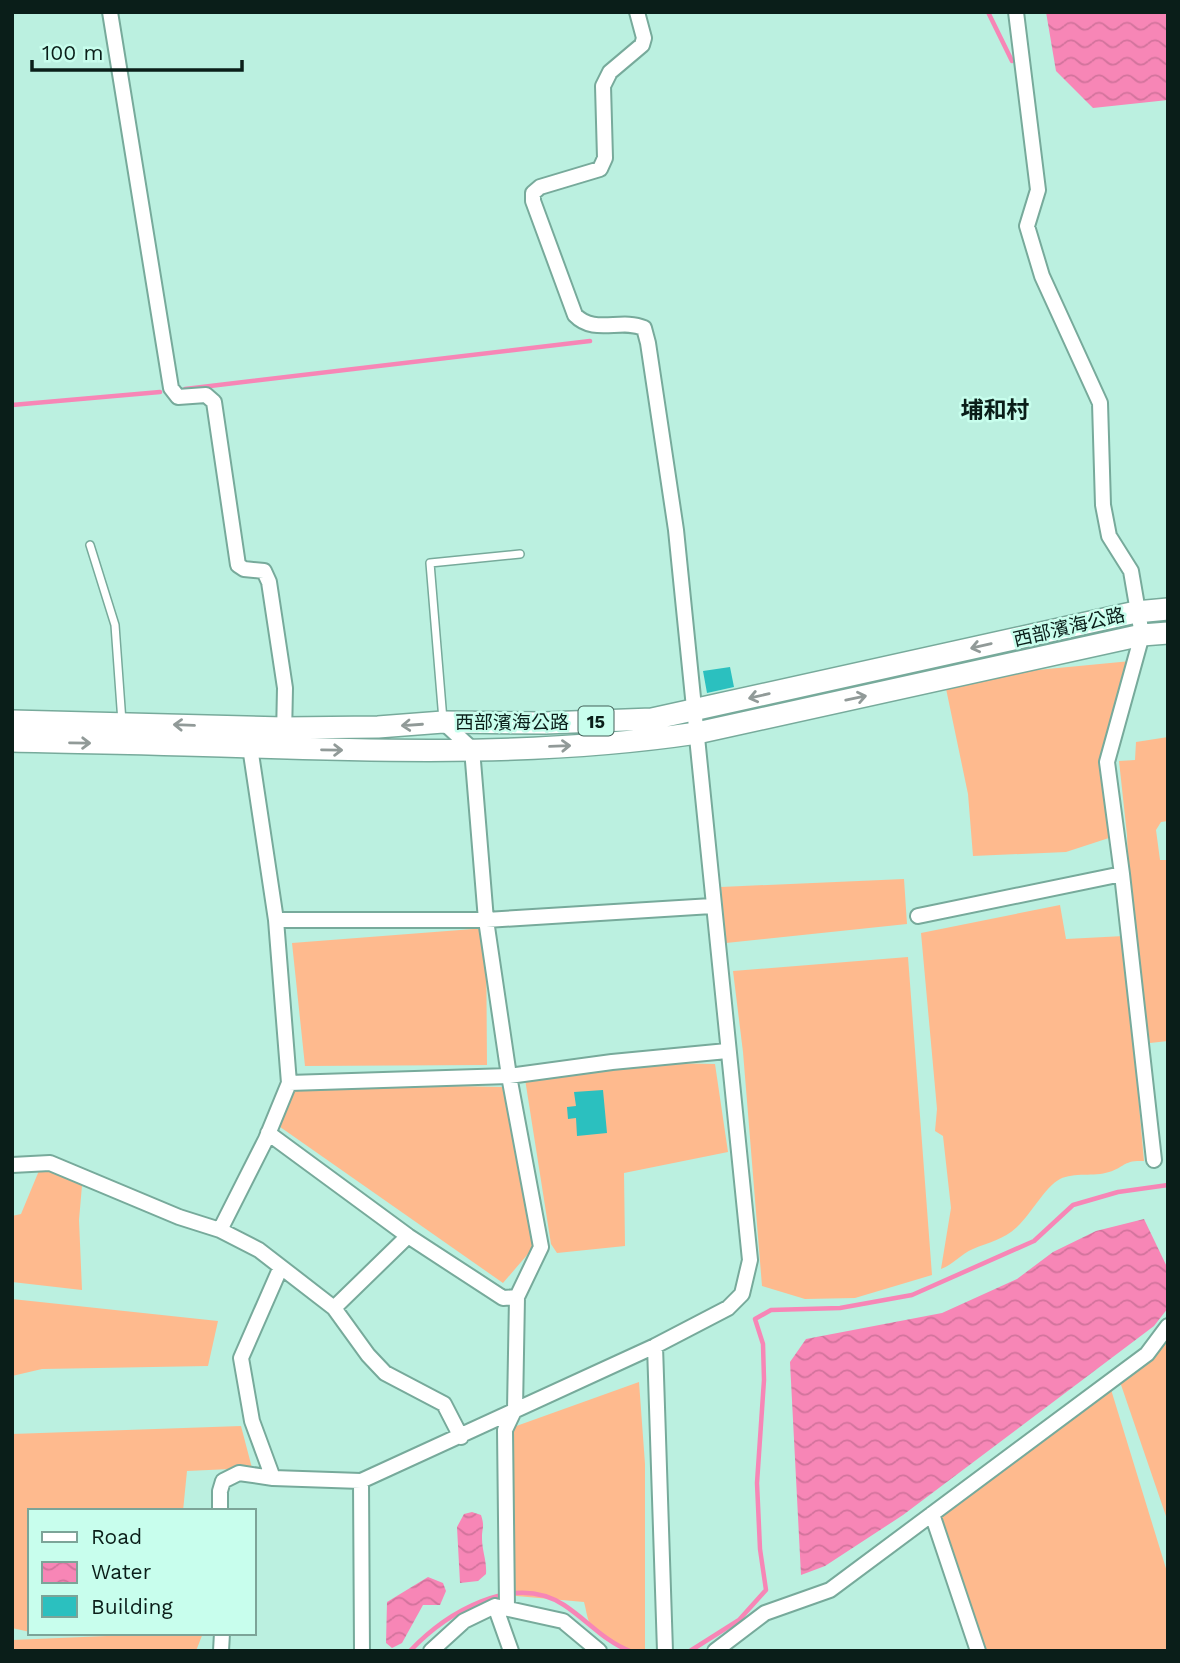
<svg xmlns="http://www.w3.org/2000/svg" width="1180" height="1663" viewBox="0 0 1180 1663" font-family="'Work Sans','Noto Sans TC',sans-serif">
<defs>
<pattern id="water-waves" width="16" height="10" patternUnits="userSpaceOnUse" patternTransform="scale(1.75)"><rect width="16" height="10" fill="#f786b6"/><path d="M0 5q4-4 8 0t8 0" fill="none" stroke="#d2739c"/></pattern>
</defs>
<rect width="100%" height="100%" fill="#bbf0e0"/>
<path fill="#feba8e" d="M1131 661 1102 767 1112 837 1066 852 973 856 968 794 944 679Z
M1168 737V821L1161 822 1156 830 1160 860H1168V1041L1150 1043 1130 918 1127 835 1119 761 1135 760 1136 742Z
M904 879 907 924 726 943 721 887Z
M1060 905 1066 939 1124 936 1144 1161C1123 1160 1125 1167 1109 1172 1094 1177 1074 1172 1060 1179 1045 1187 1031 1214 1017 1227 1003 1240 989 1242 973 1249 961 1254 954 1264 941 1269L951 1208 943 1136 935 1131 937 1109 921 933Z
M486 928 487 1065 305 1066 292 943Z
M908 957 932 1275 855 1298 805 1299 762 1286 743 1052 733 971Z
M612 1062 715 1064 728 1152 624 1173 625 1246 557 1253 551 1244 525 1079Z
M298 1083 502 1087 540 1240 503 1283 273 1122Z
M43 1161 83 1174 79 1220 82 1290 12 1282V1216L21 1214Z
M12 1299 218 1321 208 1366 42 1369 12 1376Z
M1168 1333V1522L1118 1376Z
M639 1382 645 1464V1651C627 1651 599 1642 590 1624 587 1618 586 1609 584 1602L506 1595 505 1430Z
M1109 1383 1168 1575V1651H982L932 1514Z
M241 1426 252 1468 187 1471 183 1511H30V1632L12 1628V1434Z
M178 1633H203L196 1651H12V1640Z"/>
<path fill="url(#water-waves)" d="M1046 12H1168V100L1093 108 1056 71Z
M1144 1219 1168 1269V1308L1154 1326 903 1515 825 1566 801 1575 790 1362 806 1339 942 1313 1017 1279 1053 1252 1096 1231Z
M472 1512 481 1515C485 1527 482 1527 482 1538 482 1551 487 1561 486 1574L478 1581 460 1583 457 1527 464 1514Z
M428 1577 443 1583 446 1591 440 1605H423L402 1643 392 1648 386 1643 387 1602Z"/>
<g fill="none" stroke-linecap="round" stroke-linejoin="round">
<path stroke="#f786b6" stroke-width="4.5" d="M988 12 1012 61
M185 389 590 341
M12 405 160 392
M410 1651C446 1613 513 1572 564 1605 587 1620 604 1641 630 1651
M690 1651 739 1620 766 1590 760 1549 757 1483 764 1380 763 1344 755 1319 771 1310 840 1308 912 1295 1034 1241 1073 1205 1118 1192 1168 1185"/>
</g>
<path fill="#2bc0bf" d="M730 667 734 687 707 693 703 671Z
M603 1090 607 1133 577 1136 576 1118 568 1119 567 1107 576 1106 574 1092Z"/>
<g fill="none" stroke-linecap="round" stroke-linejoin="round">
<defs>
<path id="service" d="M90 545 115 625 122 722
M443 720 430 563 520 554"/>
<path id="minor" d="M110 12 171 388 178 397 206 395 214 402 238 565 244 569 264 571 269 582 285 688 284 736
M1016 12 1038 190 1027 226 1042 276 1100 403 1103 505 1109 536 1131 571 1142 635 1107 762 1122 874 1154 1160
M443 722 472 749 486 920 509 1076 541 1247 517 1297 515 1409 505 1430 507 1607
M918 916 1122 874
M276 920H486L712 906
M289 1083 509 1076 612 1062 727 1051
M268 1133 408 1236 503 1298 517 1297
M12 1165 50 1163 179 1217 220 1230 259 1250 334 1308 368 1355 385 1373 444 1404 461 1437
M220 1230 266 1139 289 1083 276 920 250 747
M334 1308 408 1236
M655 1346 665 1651
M273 1478 252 1421 241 1358 280 1269
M361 1481 362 1651
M220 1511V1491L223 1481 239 1473 273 1478 361 1481 655 1346 728 1308 742 1294 750 1260 676 530 648 343 644 328C621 318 594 335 575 315L533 201V193L540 187 600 169 605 158 603 86 610 72 642 45 644 38 637 12
M932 1514 978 1651
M495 1606 511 1651
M221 1651 222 1633
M431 1651 464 1621 495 1606 563 1621 599 1651
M715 1651 765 1613 830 1590 1147 1354 1168 1326"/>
<path id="primary" d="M12 721 284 728 378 727 443 722 545 723 652 719 1136 612 1168 609
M12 741C92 743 172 744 251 747 399 752 550 755 697 733L1142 635 1168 633"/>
</defs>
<use href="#service" stroke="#77aa9b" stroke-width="10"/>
<use href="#minor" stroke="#77aa9b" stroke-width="18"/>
<use href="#primary" stroke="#77aa9b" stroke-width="24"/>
<use href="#service" stroke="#fff" stroke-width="7"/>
<use href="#minor" stroke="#fff" stroke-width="14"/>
<use href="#primary" stroke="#fff" stroke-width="21"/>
</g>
<defs><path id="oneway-shaft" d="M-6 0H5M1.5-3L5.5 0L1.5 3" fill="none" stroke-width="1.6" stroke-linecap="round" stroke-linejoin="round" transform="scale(1.75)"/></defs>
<g stroke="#919a98">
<use href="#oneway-shaft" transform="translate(981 646) rotate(167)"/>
<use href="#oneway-shaft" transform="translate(759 696) rotate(167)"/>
<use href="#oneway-shaft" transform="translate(856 698) rotate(-12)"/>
<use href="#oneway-shaft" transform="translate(184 725) rotate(-178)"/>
<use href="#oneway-shaft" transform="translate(412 725) rotate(176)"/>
<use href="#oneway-shaft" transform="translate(80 743) rotate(1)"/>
<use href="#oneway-shaft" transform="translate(560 746) rotate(-2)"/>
<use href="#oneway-shaft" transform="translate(332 750) rotate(1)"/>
</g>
<g text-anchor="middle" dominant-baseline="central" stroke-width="5" stroke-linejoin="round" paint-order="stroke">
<rect fill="#c8feed" stroke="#436159" stroke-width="2" x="578.5" y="706.5" width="35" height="29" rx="5"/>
<g font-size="18" font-weight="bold" fill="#0a1e19">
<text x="596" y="721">15</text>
</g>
<g font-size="19" fill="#0a1e19" stroke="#c8feed">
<text transform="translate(1069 627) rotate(-13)">西部濱海公路</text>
<text x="512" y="722">西部濱海公路</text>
</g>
<g font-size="23" font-weight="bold" fill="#0a1e19" stroke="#c8feed">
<text x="995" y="410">埔和村</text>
</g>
</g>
<rect width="1180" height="1663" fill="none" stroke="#0a1e19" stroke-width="28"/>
<rect x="28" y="1509" width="228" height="126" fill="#c8feed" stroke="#7ca498" stroke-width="2"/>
<rect x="42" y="1532" width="35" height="10" fill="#ffffff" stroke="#7ca498" stroke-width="2"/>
<text x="91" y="1544" font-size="21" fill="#0a1e19">Road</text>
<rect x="42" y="1562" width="35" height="21" fill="url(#water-waves)" stroke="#7ca498" stroke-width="2"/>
<text x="91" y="1579" font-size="21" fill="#0a1e19">Water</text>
<rect x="42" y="1596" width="35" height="21" fill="#2bc0bf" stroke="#7ca498" stroke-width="2"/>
<text x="91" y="1614" font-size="21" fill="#0a1e19">Building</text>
<path d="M32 60v10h210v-10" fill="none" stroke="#0a1e19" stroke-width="3.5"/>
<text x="42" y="60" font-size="21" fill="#0a1e19" stroke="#c8feed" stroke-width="5" paint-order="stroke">100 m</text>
</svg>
